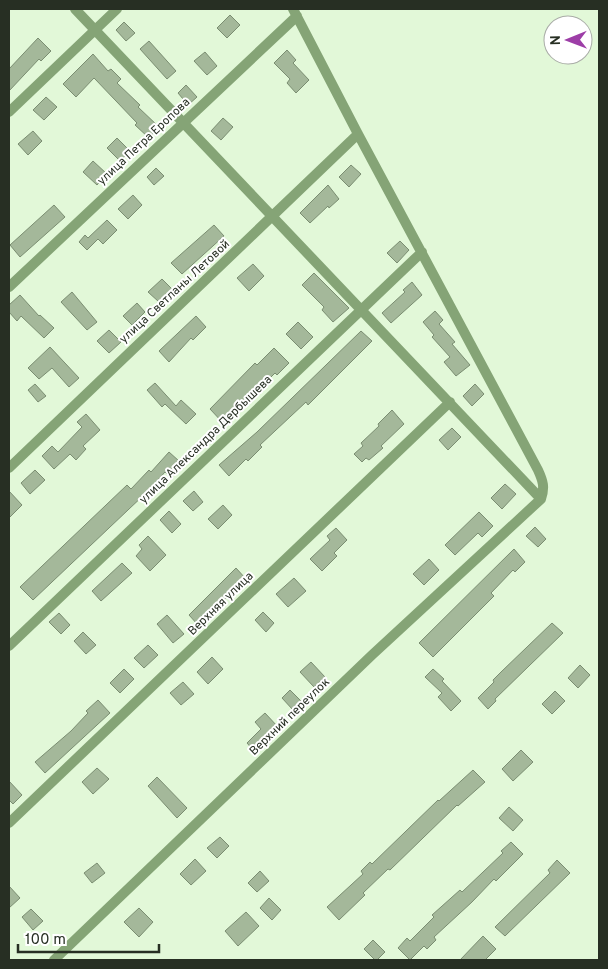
<svg xmlns="http://www.w3.org/2000/svg" width="608" height="969" viewBox="0 0 608 969" font-family="Overpass,sans-serif">
<rect width="100%" height="100%" fill="#e2f8d8"/>
<path fill="#a4b89a" stroke="#7a8d71" d="M230 15 240 25 227 38 217 28Z
M124 22 135 33 126 41 116 30Z
M38 38 51 51 41 61 39 59 9 91V69Z
M149 41 176 71 167 79 140 49Z
M287 50 296 60 293 63 309 80 296 93 287 83 290 79 274 63Z
M205 52 217 66 207 75 194 61Z
M93 54 108 71 111 69 121 79 117 83 140 105 138 107 159 127 149 138 135 125 137 123 95 79 94 78 76 97 63 84Z
M186 85 197 97 188 105 178 93Z
M46 97 57 107 44 120 33 110Z
M223 118 233 127 221 140 211 131Z
M33 131 42 141 28 155 18 144Z
M117 138 130 151 120 161 107 148Z
M93 161 107 174 97 185 83 172Z
M351 165 361 174 349 187 339 177Z
M156 168 164 176 154 185 147 177Z
M328 185 339 199 329 208 328 206 310 223 300 213Z
M133 195 142 205 128 219 118 209Z
M54 205 65 217 20 257 10 245Z
M107 220 117 230 103 244 98 239 87 250 79 242 85 235 88 238Z
M214 225 224 236 182 274 171 263Z
M400 241 409 250 397 263 387 253Z
M253 264 264 276 249 291 237 278Z
M314 273 349 308 333 322 322 310 324 307 302 285Z
M162 279 172 289 159 302 148 292Z
M412 282 422 295 391 323 382 313 405 292 403 290Z
M72 292 97 322 87 330 61 302Z
M20 295 39 316 40 315 54 328 44 338 21 316 17 321 9 312V305Z
M137 303 145 312 132 325 123 316Z
M435 311 443 320 439 324 455 342 452 344 470 365 456 376 444 362 450 357 432 337 434 335 423 322Z
M196 316 206 327 193 340 191 338 169 362 159 351Z
M298 322 313 337 301 349 286 334Z
M109 330 121 342 109 353 97 341Z
M361 331 372 341 308 405 306 402 260 445 262 447 248 461 246 459 229 476 219 465 257 432Z
M50 347 79 378 69 387 52 368 39 379 28 368Z
M274 348 289 363 277 375 275 373 224 424 210 409 255 363 257 365Z
M155 383 176 406 181 400 196 414 186 424 165 404 162 407 147 390Z
M35 384 46 396 38 402 28 390Z
M475 384 484 394 472 406 463 396Z
M392 410 404 424 381 446 383 448 369 460 366 458 362 462 354 454 363 446 361 443 379 426 378 424Z
M86 414 100 430 83 446 86 449 76 460 70 454 54 469 42 456 52 446 58 452 82 427 77 422Z
M452 428 461 437 448 450 439 440Z
M169 452 179 461 167 474 165 472 147 492 33 600 20 587 127 485 131 489 149 470 151 472Z
M35 470 45 480 30 494 21 483Z
M505 484 516 494 502 509 491 498Z
M9 491 22 505 9 518Z
M194 491 203 502 193 511 183 501Z
M223 505 232 515 218 529 208 519Z
M169 511 181 524 172 533 160 520Z
M479 512 493 526 482 537 478 533 455 555 445 545Z
M535 527 546 539 538 547 526 536Z
M336 528 347 540 334 553 337 556 322 571 310 559 330 540 327 536Z
M148 536 166 555 150 571 136 556 142 549 139 545Z
M514 549 525 562 515 572 513 570 491 593 494 596 433 657 419 643Z
M429 559 439 570 424 585 413 574Z
M122 563 132 573 101 601 92 591Z
M236 568 246 579 198 625 189 615Z
M294 578 306 591 288 607 276 594Z
M263 612 274 623 266 632 255 620Z
M59 613 70 625 61 634 49 622Z
M167 615 184 634 173 643 157 624Z
M552 623 563 633 495 699 496 701 488 709 478 698 494 682 493 680 501 672Z
M83 632 96 645 86 654 74 641Z
M148 645 158 655 144 668 134 658Z
M212 657 223 669 208 684 197 672Z
M311 662 325 677 314 687 300 672Z
M580 665 590 675 578 688 568 678Z
M124 669 134 679 120 693 110 683Z
M433 669 444 679 442 681 461 701 451 711 438 697 442 693 425 677Z
M183 682 194 694 181 705 170 693Z
M290 690 302 702 293 710 282 698Z
M555 691 565 701 552 714 542 704Z
M98 700 110 713 45 773 35 762 71 731 88 713 86 711Z
M265 713 278 727 254 751 247 743 261 729 255 722Z
M521 750 533 762 513 781 502 769Z
M97 768 109 779 93 794 82 782Z
M473 770 485 782 458 806 457 805 390 870 388 869 363 893 365 895 339 920 327 907 363 874 361 871 370 862 372 864 438 800 439 801Z
M157 777 187 808 177 818 148 786Z
M9 781 22 795 13 804 9 800Z
M509 807 523 820 513 831 499 818Z
M220 837 229 846 217 858 207 848Z
M511 842 523 854 496 881 494 879 472 902 434 937 436 940 427 949 424 946 410 960 398 948 407 938 410 941 434 917 432 915 460 890 462 892 503 853 501 851Z
M195 859 206 871 191 885 180 874Z
M557 860 570 873 505 936 495 927 550 873 548 870Z
M97 863 105 873 92 883 84 873Z
M260 871 269 881 257 892 248 883Z
M9 886 20 898 9 908Z
M269 898 281 910 272 920 260 908Z
M139 908 153 922 139 937 124 922Z
M31 909 43 921 33 930 22 917Z
M246 912 259 926 238 946 225 931Z
M483 936 496 949 485 960H460Z
M373 940 385 952 377 960H375L364 949Z"/>
<g fill="none" stroke-linecap="round" stroke-linejoin="round">
<path stroke="#85a476" stroke-width="10" d="M75 9 541 499
M9 112 117 9
M9 287 297 16
M9 468 358 134
M9 646 422 252
M9 823 450 402
M54 960 372 655 541 499C545 487 543 481 538 470L358 134 293 9"/>
</g>
<g text-anchor="middle" dominant-baseline="central" stroke-width="4" stroke-linejoin="round" paint-order="stroke">
<g font-size="12" fill="#272f23" stroke="#fff">
<text transform="translate(144 142) rotate(-43)">улица Петра Еропова</text>
<text transform="translate(175 292) rotate(-43)">улица Светланы Летовой</text>
<text transform="translate(206 440) rotate(-44)">улица Александра Дербышева</text>
<text transform="translate(221 604) rotate(-44)">Верхняя улица</text>
<text transform="translate(290 717) rotate(-44)">Верхний переулок</text>
</g>
</g>
<rect width="608" height="969" fill="none" stroke="#272f23" stroke-width="20"/>
<g transform="translate(568 40) rotate(269)"><circle r="24" fill="#ffffff" stroke="#a9aca7"/>
<path d="M0-4L9 19L0 12L-9 19Z" fill="#9d3ea7"/>
<text y="-8" font-size="14" font-weight="bold" text-anchor="middle" fill="#272f23">N</text>
</g>
<path d="M18 944v8h141v-8" fill="none" stroke="#272f23" stroke-width="2.5"/>
<text x="25" y="944" font-size="15" fill="#272f23" stroke="#ffffff" stroke-width="4" paint-order="stroke">100 m</text>
</svg>
